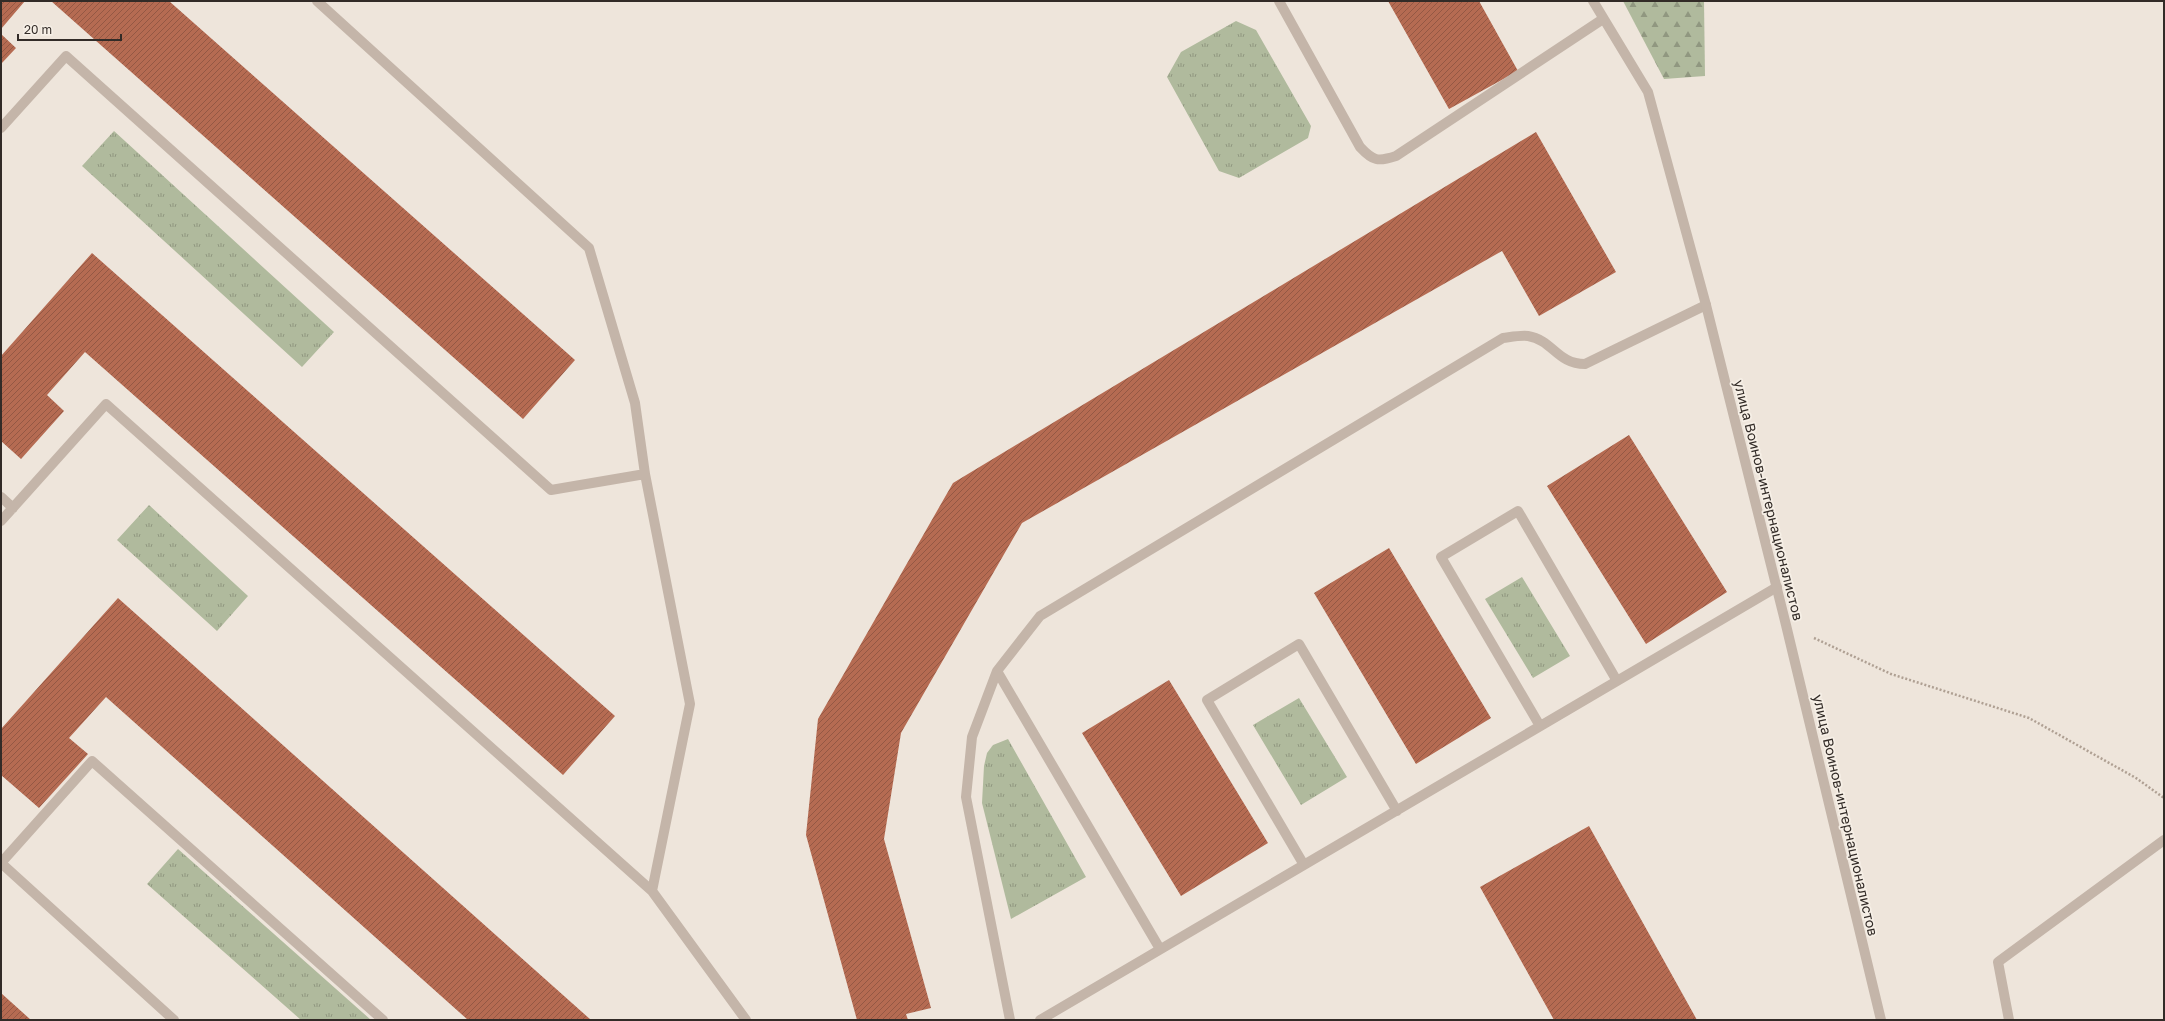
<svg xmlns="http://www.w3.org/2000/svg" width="2165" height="1021" viewBox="0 0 2165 1021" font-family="'Golos Text',sans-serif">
<defs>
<pattern id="forest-firs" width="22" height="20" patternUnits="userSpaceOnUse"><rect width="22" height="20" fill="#b0ba9d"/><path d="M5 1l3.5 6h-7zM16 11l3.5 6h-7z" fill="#909780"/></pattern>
<pattern id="park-tufts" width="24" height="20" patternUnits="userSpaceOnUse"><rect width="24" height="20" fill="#b0ba9d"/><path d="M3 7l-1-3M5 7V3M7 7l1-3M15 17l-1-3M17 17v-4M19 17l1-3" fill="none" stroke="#909780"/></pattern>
<pattern id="building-hatch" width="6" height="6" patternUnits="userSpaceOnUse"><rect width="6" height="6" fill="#b56b52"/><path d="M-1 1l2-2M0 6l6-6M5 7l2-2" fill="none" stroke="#945844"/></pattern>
</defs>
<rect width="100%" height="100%" fill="#eee5db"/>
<path fill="url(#forest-firs)" d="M1623 1H1704L1705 76 1664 79Z"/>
<path fill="url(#park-tufts)" d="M1236 21 1256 30 1311 126 1308 138 1239 178 1219 171 1167 77 1181 52Z
M114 131 334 332 302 367 82 166Z
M149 505 248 596 217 631 117 540Z
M1522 577 1570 656 1533 678 1485 599Z
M1299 698 1347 777 1301 805 1253 725Z
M1008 739 1086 877 1011 919 982 803 984 766 987 753 993 745Z
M178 849 371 1020H301L147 884Z"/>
<path fill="url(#building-hatch)" d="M1 1H25L1 29Z
M51 1H169L575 360 523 419Z
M1388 1H1479L1518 71 1449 109Z
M1 34 16 48 1 64Z
M1536 132 1616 272 1539 316 1502 251 1022 523 901 733 884 839 931 1008 906 1014 908 1020H857L806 835 818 719 953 483Z
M92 253 615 716 563 775 85 352 47 395 64 411 21 459 1 441V356Z
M1629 435 1727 592 1646 644 1547 486Z
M1389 548 1491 718 1416 764 1314 593Z
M118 598 591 1020H468L106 697 69 738 88 754 39 808 1 775V729Z
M1169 680 1268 843 1181 896 1082 733Z
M1589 826 1697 1020H1554L1480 887Z
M1 993 31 1020H1Z"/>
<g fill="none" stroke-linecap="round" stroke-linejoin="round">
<path stroke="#afa093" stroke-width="2.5" stroke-dasharray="2 2" stroke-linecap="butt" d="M1814 638 1891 674 2029 718 2136 778 2164 798"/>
<path stroke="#c4b5a9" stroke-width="10" d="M317 1 589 248 635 403 645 474 690 704 652 891 746 1020
M1279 1 1360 147C1373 161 1378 162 1396 156L1603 19
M1 128 66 56 551 490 645 474
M1 497 13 508
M1 521 106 404 652 891
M997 671 1160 949
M1540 726 1441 557 1518 511 1617 681
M1 863 92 761 383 1020
M1 863 174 1020
M1304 865 1207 700 1299 644 1397 811
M1010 1020 966 797 972 737 997 671 1040 616 1503 338C1511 337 1521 335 1528 336 1553 340 1557 364 1585 364L1706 305
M1040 1020 1777 587
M2009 1020 1998 962 2164 840"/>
<path stroke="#c4b5a9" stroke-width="10" d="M1593 1 1648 92 1706 305 1786 625 1881 1020"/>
</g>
<g text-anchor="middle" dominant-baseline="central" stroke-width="3.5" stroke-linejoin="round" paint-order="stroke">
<g font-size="14" fill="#322b27" stroke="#f6efe6">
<text transform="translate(1769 500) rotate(76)">улица Воинов-интернационалистов</text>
<text transform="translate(1846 815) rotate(77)">улица Воинов-интернационалистов</text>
</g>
</g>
<rect width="2165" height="1021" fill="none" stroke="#322b27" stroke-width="4"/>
<path d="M18 34v6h103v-6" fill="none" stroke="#322b27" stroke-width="2"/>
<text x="24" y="34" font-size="12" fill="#322b27" stroke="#f6efe6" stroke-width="3" paint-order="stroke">20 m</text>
</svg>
